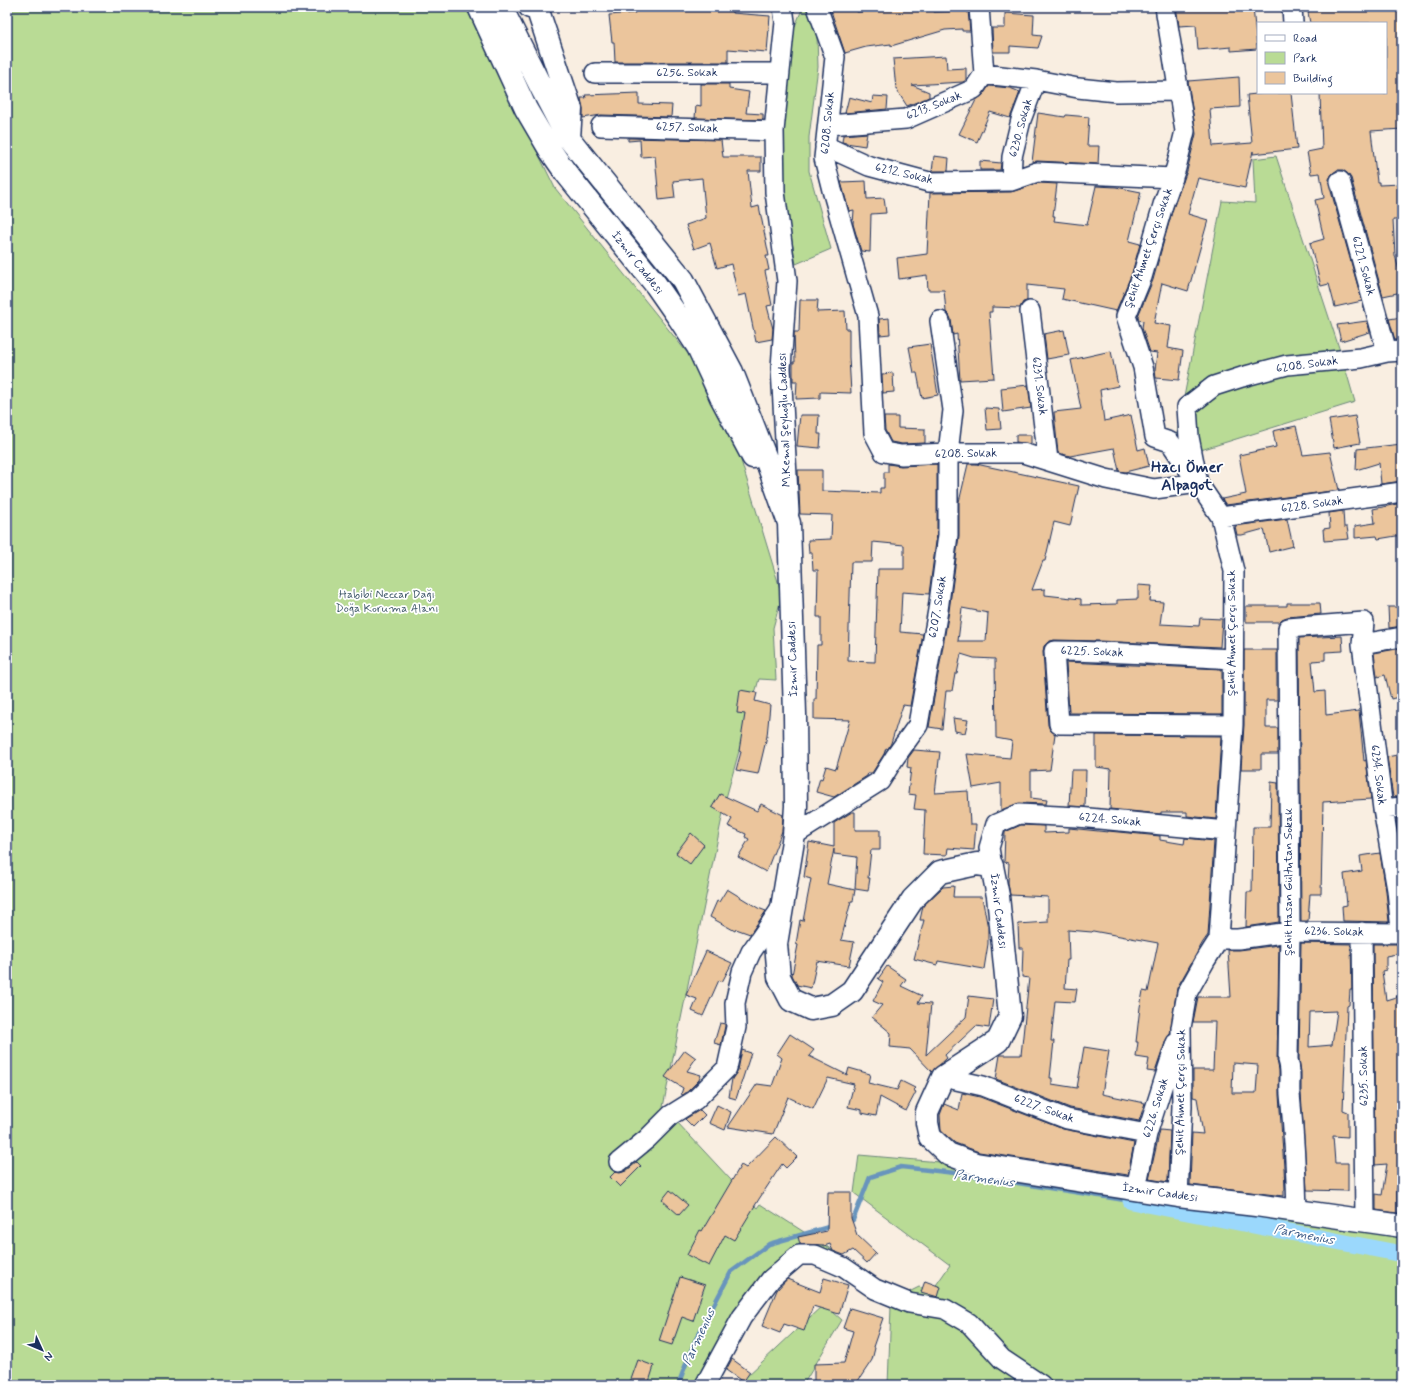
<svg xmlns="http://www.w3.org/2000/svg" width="1409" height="1392" viewBox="0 0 1409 1392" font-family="Mynerve,sans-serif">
<rect width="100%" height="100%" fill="#f9eee1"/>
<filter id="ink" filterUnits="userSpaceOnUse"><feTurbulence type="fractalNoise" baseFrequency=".025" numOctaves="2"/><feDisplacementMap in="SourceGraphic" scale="8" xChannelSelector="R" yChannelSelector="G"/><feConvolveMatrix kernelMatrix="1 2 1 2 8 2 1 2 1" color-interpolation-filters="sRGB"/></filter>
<g filter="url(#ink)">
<path fill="#b9db95" stroke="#6a857a" d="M7 7H466L555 188 721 395 782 595 773 628 776 680 759 679 726 798 663 1107 757 1208 760 1204 903 1295 919 1287 932 1291 950 1265 854 1193 859 1155 963 1164 1402 1238V1385H888L891 1307 801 1255 784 1263 723 1364 716 1385H7Z
M803 7H806L817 36 818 67 809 137V171L831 249 796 264 781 181 778 132 793 31Z
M1276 156 1342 357 1355 402 1172 459 1222 201 1255 203 1253 159Z
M824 1304 842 1320 803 1385H742L746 1377Z"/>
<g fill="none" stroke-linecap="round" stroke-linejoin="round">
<path stroke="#6894bd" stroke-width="4.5" d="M847 1222 853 1220 870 1177 901 1167 955 1173 1131 1201
M678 1385 694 1343 731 1272 769 1244 832 1226"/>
<path stroke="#9bd8fc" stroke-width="17" d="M1131 1201 1402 1254"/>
</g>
<path fill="#ebc59c" stroke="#1b2f5e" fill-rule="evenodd" d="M635 7H732V13L770 16 767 52 728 49V62H615L614 42H612L609 15 635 13Z
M843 7H856L857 12 907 7H934V12L968 11 970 31H962V29L945 30 891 46V44L866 47 845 53 831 11Z
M1176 7H1253L1257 49 1231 51V47L1198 50 1196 25 1179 26Z
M1307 7H1401L1402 14V129L1371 131 1377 182H1379V185L1402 184V220H1393L1395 255 1402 282V292L1383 296 1351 178 1347 173 1343 170H1337L1332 174 1329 179V184L1362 301 1335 307 1329 284 1321 286 1310 243 1324 239 1315 200 1324 198 1320 173 1311 174 1307 152 1322 149 1320 93H1386V23H1310Z
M1005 13 1034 15 1033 35 1042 36 1038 48 1010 46V52H993L992 28H1005Z
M946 56 947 69 966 68V80L963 82 912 85 929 92V97L907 106 896 89 893 59Z
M1239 77 1240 107 1210 109 1213 146 1252 143 1247 95 1267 93H1291L1297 149 1253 154V151L1245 188 1198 178 1188 214 1208 220 1188 291 1162 283 1154 323 1171 326 1168 348 1183 351 1179 380 1156 378 1155 370 1157 353 1150 352 1142 328 1143 321 1139 320 1138 316 1153 280 1173 208 1187 171 1196 134 1188 81Z
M701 84H729V89L749 92 746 113 763 114V120L695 118 696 105 701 106Z
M989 86 1010 88 1020 92 1010 118 990 112 977 142 959 134 976 100 983 95Z
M639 93V104L672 105 671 117 601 115 583 118V110L581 98H586L585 95Z
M873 96 888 97 887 109 845 113 849 97 872 103Z
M1038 113 1065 117 1066 115 1089 117 1087 146H1099L1098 164 1037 161 1032 162Z
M867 133 865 146 846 143 842 142 843 135Z
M628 138 721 140 723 157H761V171H748L752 208 759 206 769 256H766L769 270 765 271 772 305 767 306 773 329 772 339 756 342 746 294 738 296 731 264 717 268 710 243 694 249 686 225 706 218 702 178 673 181 675 198 659 200 655 156 641 157 640 140 628 141Z
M934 156 949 158 948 171H932Z
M980 161 1001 163 1000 170H980Z
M866 181 867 199 884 198 886 213 871 214 870 252 861 251 853 224 854 210 849 211 841 182Z
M1039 183 1057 184 1053 216H1055L1054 221 1087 225 1096 186 1116 187 1141 192 1129 241 1140 244 1132 273 1116 311 1062 299 1064 289 1027 285V301L1023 302 1020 308 992 307V312H989L994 378 960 380 957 334 953 335 951 319 949 315 946 312 944 290H928L927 275 899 279 897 258 927 254 930 193 1011 192Z
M800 300H818L817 312 845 311 846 329H849V357L851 393 820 392V398L796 399 797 381H793V362H795L794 332H799Z
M1402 317V340H1395L1389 319Z
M889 318 890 334 880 335 879 319Z
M1367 321 1370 332 1341 341 1337 325Z
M1064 330 1069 355 1047 359 1044 334Z
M930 344 938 395 922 398 917 373H914L909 347Z
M1111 351 1118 386 1100 390 1104 421 1131 415 1138 450 1145 448 1149 466 1125 472 1119 471 1114 448 1070 456 1058 453 1054 412 1081 409 1071 360Z
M893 373 894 392 883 393 882 374Z
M1028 385 1031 408 1003 412 1001 388Z
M985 408 999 409 1001 429 987 430Z
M800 415H819L818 434H821L820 448 797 446Z
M1355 416 1360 443 1334 448 1329 420Z
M884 417H898V428L925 429V443L902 444 891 442 885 430Z
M1296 426 1303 455 1330 452 1339 490 1226 505 1222 499 1246 494 1239 455 1276 447 1273 431Z
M1016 435H1031V444L1016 442Z
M1402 444V481L1381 484 1379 463 1356 470 1357 449Z
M888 464 901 466 937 464V534L929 594 902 592 900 632 923 634 910 706 903 705 891 743 888 749 886 748 884 754 872 773H868L867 776 834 797 816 792 820 778 822 779 826 766 836 769 850 720 814 719V699H816L817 645H821V617H817L818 570H813L812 553H809L808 540 831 539 832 515 800 514 798 470H822V491L880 493V488H884V472H888ZM873 542 904 545V569H878L875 662 848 661 851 562H872Z
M968 464H976L1079 486 1070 526 1054 522 1045 561H1043L1032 590 1045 589V595L1081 599V605L1117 604V600L1138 599V585L1152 586 1150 601 1163 602 1160 624 1199 626 1200 618 1222 619 1220 647 1099 641 1054 640 1048 642 1044 646 1043 652 1048 725 1050 730 1055 734 1050 770 1031 771V798L1047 800 1046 804 1019 803 1001 810V783L973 788 967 754 1010 758 1012 741 996 738 995 659 974 658 961 654 957 674H955L952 691H946L942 729 929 727 949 611 959 536V502ZM962 608 988 613 986 641H958Z
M1402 503V535L1378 539 1377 536 1355 538V526L1375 523 1373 509Z
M1343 511 1344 527H1347L1349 539 1324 541 1323 529 1330 528 1329 513Z
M1287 519 1293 546 1269 552 1264 529 1242 535H1237L1235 526Z
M1287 603H1320L1321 614 1287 617 1282 619 1279 622H1246V606H1287Z
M1388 607H1402V626L1389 628Z
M1342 636 1343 651 1325 652V660L1312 661 1315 692 1325 691 1326 715 1359 711 1364 761 1366 760 1371 799 1323 802 1321 894H1310L1308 921H1301L1299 638Z
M1402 648V696L1391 699 1385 675 1377 677 1374 653Z
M1244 650H1277V700H1266V728H1278V754H1261V769H1241L1244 725Z
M1066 662 1222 669V714L1069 713Z
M740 690 757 693 755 701 770 705 767 736 758 774 736 770 741 752 739 751 745 714 737 713Z
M953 718 968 720 965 733 955 731Z
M1096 735 1221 736 1216 819 1187 816V812H1161V814L1110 809 1111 769 1096 767Z
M914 750 940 752 935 793 968 791 970 824H976L974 850 948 848 947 855 923 854 925 810 914 809 916 795 908 794 911 768 907 767 908 758Z
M1402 754V796L1393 797 1387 757Z
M1071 770H1086L1085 807 1069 806Z
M1271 782 1278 783 1279 922 1246 927 1247 892H1252L1253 827H1270Z
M720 794 757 811 761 804 783 815 782 831 766 872 738 857 749 839 745 837 746 834 728 826 732 819 712 807Z
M852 812H855V830H880V850H871L868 878H870L868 891 855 889 857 857 834 854V849L827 884 855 890 853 901H851L841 940 854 942 849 966 817 961 811 988 797 985 792 975 798 945 796 944 800 920 803 921 811 879 804 877 809 842 834 847V823Z
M1402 818V854L1396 819Z
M1021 825 1044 826V833L1069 832V828L1108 832V831L1160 836V840L1184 844 1185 838 1214 841 1208 935 1203 942 1177 988 1170 1034 1166 1040 1155 1072 1147 1071 1149 1059 1136 1057 1138 1042H1136L1140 1007 1143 991 1148 992 1158 943 1093 931 1092 932 1068 930 1069 960H1067L1065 988 1077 989 1075 1002 1055 1001 1051 1041H1054L1050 1078H1052V1084L1077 1088 1084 1047 1109 1051 1102 1094 1145 1103 1139 1121 1070 1108 996 1079 1000 1055H1021L1029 978 1022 977 1023 948H1019L1018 924 1048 922V897L1010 895 1008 883 1009 863 1004 862 1005 832Z
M691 833 704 845 690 864 676 853Z
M1380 853 1386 891 1389 922 1343 921 1342 906 1347 905 1344 874 1362 871 1360 856Z
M954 886 953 897H982L988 928V944L984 969 938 961 937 965 914 959 924 920H920L923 906 943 887Z
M727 889 758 908 766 911 750 934 736 929 735 931 710 917 717 901 719 902Z
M1301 943 1351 944 1352 990H1350L1349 1005 1347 1006 1343 1110 1348 1112V1137L1333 1136 1335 1163H1348V1191L1307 1190 1301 1093V1072L1299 1059ZM1337 1011 1332 1045 1309 1047 1310 1012Z
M1373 944H1402V953L1386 956V970L1382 971 1386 1000 1402 995V1188H1397V1213L1376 1210V1194L1382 1195 1387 1164 1375 1165Z
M1279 945 1277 1060 1279 1070V1095L1284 1168 1285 1190H1284V1196L1190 1185 1192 1133 1203 1134 1197 1098 1193 1097V1070H1213L1215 1022H1193L1198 997H1231L1228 950H1239ZM1233 1063 1258 1065 1256 1093H1232Z
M706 951 732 963 722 982 719 980 703 1016 692 1011 697 999 686 995Z
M887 966 906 979 901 986 922 996 918 1003 931 1004 926 1055 966 1017 969 996 993 999 989 1028 976 1026 945 1055 947 1058 932 1072 910 1049 890 1047 891 1033 872 1017 882 1005 873 1001 883 982 878 979Z
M720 1023 725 1024V1026L721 1045 714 1043Z
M790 1034 814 1050 809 1056 847 1075 849 1068 870 1074 868 1083 897 1090 901 1081 915 1088 913 1090 916 1092 906 1111 880 1097 876 1116 862 1113V1110L848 1107 854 1084 828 1078 813 1109 788 1097 773 1134 728 1127 757 1084 772 1086 782 1058 777 1054Z
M685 1050 696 1058 687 1071 701 1075 699 1080 688 1091 683 1095 681 1094 683 1088 665 1077Z
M742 1050 751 1053 736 1099 729 1097 732 1079 738 1070Z
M962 1093 980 1097 1063 1129 1134 1143 1128 1175 979 1152 955 1143 941 1131 940 1115 944 1104 959 1110Z
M717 1105 731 1112 725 1130 709 1123Z
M700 1110 705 1115 693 1127 685 1119Z
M1160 1130 1170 1131 1168 1182 1149 1179Z
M776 1137 797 1157 786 1168 782 1164 759 1199 734 1240 725 1235 709 1266 687 1255 700 1230 702 1231 741 1165 746 1168Z
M637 1162 641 1166 620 1187 610 1177 615 1172 620 1173 626 1171Z
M670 1190 688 1205 679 1215 662 1200Z
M828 1192H851V1218L857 1235 876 1253 867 1263 853 1250 844 1255 833 1251 830 1244 824 1246V1245L800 1244 798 1237 827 1231Z
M680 1277 705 1285 693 1321 682 1317 672 1345 659 1341Z
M824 1278 848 1285 839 1314 813 1306 804 1331 784 1324 780 1333 762 1326 777 1290 787 1279 820 1292Z
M925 1281 941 1287 938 1297 921 1292Z
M850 1308 883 1318 873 1347 875 1348 872 1360 856 1384 814 1385V1364L844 1363 853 1331 843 1328Z
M732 1359 750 1372 743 1382 726 1370Z
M638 1360 654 1366 648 1385H629Z"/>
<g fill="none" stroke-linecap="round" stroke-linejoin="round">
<defs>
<path id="minor" d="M783 7 785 22 774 131 775 192 787 281 781 368 789 512
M817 7 835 57 824 158 832 190 868 316 874 433 884 452 901 455 948 453H1023L1106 479 1154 489 1198 483 1189 437 1187 407 1214 386 1242 377 1287 365 1361 358 1387 352 1402 351
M979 7 984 74
M1165 7 1185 131 1176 168 1163 205 1142 277 1126 316 1143 367 1155 437 1170 442 1221 517 1234 571 1233 725 1219 939 1205 961 1187 993 1181 1028 1182 1106 1178 1196
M1292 7 1293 23
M595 73H779
M984 74 1036 80 1021 120 1012 157 1011 181 1037 172 1173 178
M1036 80 1078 88 1116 92 1179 91
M828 125 906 119 974 89 984 74
M601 126 774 131
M825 146 869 166 929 182 1011 181
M1340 181 1387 352
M1030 311 1048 460
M1221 517 1402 492
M1362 644 1402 637
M1232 659C1173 656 1114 651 1054 651L1059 724 1233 725
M1383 809 1402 807
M794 835 880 781 895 757 918 725 938 610 948 535V453L953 410 940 321
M992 866 989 848 996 824 1019 814 1078 817 1226 831
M1362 932 1365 1220
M1219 939H1238L1290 932 1402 933
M943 1077 983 1086 1067 1119 1147 1134
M619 1162 647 1139 671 1115 695 1100 727 1068 736 1027 735 1003 742 972 751 952 782 907
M1136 1189 1147 1134 1176 1043
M1297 1211C1296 1172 1294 1133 1290 1094 1289 1081 1292 1072 1288 1060L1290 932 1288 628 1364 622 1362 644 1383 809 1397 890 1400 920 1402 926
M705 1385 742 1317 771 1279 799 1255H815L843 1267 875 1289 909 1303 945 1309 969 1323 1002 1359 1041 1385"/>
<path id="tertiary" d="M479 7 526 109 550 150 566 173 656 285 679 318 698 347 712 377 721 397 753 457
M501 7 542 89 566 135 683 280 732 372 765 456 789 523 795 714 796 806 794 835 776 944 779 977 791 1000 811 1009 832 1005 852 991 913 899 940 872 977 864 992 866 998 896 1010 1016 998 1041 943 1077 927 1112V1123L930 1137 948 1154 976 1164 1178 1196 1256 1205 1402 1226
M530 7 537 8 571 109 569 138"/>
</defs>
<use href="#minor" stroke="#1b2f5e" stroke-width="22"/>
<use href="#tertiary" stroke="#1b2f5e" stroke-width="25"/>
<use href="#minor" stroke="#fff" stroke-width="19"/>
<use href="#tertiary" stroke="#fff" stroke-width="22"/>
</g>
</g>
<g text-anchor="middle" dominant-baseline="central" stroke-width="3.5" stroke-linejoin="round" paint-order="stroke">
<g font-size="12" fill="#1b2f5e" stroke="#fff">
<text x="687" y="73">6256. Sokak</text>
<text transform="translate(934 106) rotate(-22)">6213. Sokak</text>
<text transform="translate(828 123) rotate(-85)">6208. Sokak</text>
<text transform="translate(687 128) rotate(2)">6257. Sokak</text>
<text transform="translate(1021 128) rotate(-75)">6230. Sokak</text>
<text transform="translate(904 174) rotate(13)">6212. Sokak</text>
<text transform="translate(1149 248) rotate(-71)">Şehit Ahmet Çerçi Sokak</text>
<text transform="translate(637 263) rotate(52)">İzmir Caddesi</text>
<text transform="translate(1363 266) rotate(75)">6221. Sokak</text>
<text transform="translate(1307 365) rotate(-8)">6208. Sokak</text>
<text transform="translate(1039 386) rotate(83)">6231. Sokak</text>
<text transform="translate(785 420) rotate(-92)">M.Kemal Şeyhoğlu Caddesi</text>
<text transform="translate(966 454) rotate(-1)">6208. Sokak</text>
<text transform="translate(1312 505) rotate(-8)">6228. Sokak</text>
<text transform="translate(938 607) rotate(-81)">6207. Sokak</text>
<text transform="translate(1232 633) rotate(-90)">Şehit Ahmet Çerçi Sokak</text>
<text transform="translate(1092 652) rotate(2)">6225. Sokak</text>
<text transform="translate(793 659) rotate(-92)">İzmir Caddesi</text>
<text transform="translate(1378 775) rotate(83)">6234. Sokak</text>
<text transform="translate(1110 820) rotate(5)">6224. Sokak</text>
<text transform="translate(1289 882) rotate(-90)">Şehit Hasan Gültutan Sokak</text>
<text transform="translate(998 911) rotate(83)">İzmir Caddesi</text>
<text transform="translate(1334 932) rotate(1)">6236. Sokak</text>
<text transform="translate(1364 1076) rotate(-91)">6235. Sokak</text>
<text transform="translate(1181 1092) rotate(-89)">Şehit Ahmet Çerçi Sokak</text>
<text transform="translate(1156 1108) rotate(-73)">6226. Sokak</text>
<text transform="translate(1044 1109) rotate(20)">6227. Sokak</text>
<text transform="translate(1160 1193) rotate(8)">İzmir Caddesi</text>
</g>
<g font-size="12" fill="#425a6c" stroke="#fff">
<text x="387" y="595">Habibi Neccar Dağı<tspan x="387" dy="14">Doğa Koruma Alanı</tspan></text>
</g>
<g font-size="13" font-style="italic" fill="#3b5986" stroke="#fff">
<text transform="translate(984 1179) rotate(8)">Parmenius</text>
<text transform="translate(1304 1235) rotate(11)">Parmenius</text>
<text transform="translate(699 1337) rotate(-65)">Parmenius</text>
</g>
<g font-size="16" font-weight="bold" fill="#1b2f5e" stroke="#fff">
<text x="1187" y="467">Hacı Ömer<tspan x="1187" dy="18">Alpagot</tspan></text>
</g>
</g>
<rect width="1409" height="1392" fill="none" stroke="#fff" stroke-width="24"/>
<rect x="12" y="12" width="1385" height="1368" fill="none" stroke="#1b2f5e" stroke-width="1.5" filter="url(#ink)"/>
<rect x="1257" y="22" width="130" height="72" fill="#ffffff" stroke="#a4acbf"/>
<rect x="1265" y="35" width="20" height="6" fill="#ffffff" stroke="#a4acbf"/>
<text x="1293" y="42" font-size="12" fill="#1b2f5e">Road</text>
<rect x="1265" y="52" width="20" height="12" fill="#b9db95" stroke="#a4acbf"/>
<text x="1293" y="62" font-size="12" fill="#1b2f5e">Park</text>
<rect x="1265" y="72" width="20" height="12" fill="#ebc59c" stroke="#a4acbf"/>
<text x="1293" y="82" font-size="12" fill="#1b2f5e">Building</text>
<g transform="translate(42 1350) rotate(134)" stroke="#ffffff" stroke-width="3" paint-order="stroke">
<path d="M0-3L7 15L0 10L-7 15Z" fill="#1b2f5e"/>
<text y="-6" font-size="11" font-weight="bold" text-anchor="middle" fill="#1b2f5e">N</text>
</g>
</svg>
